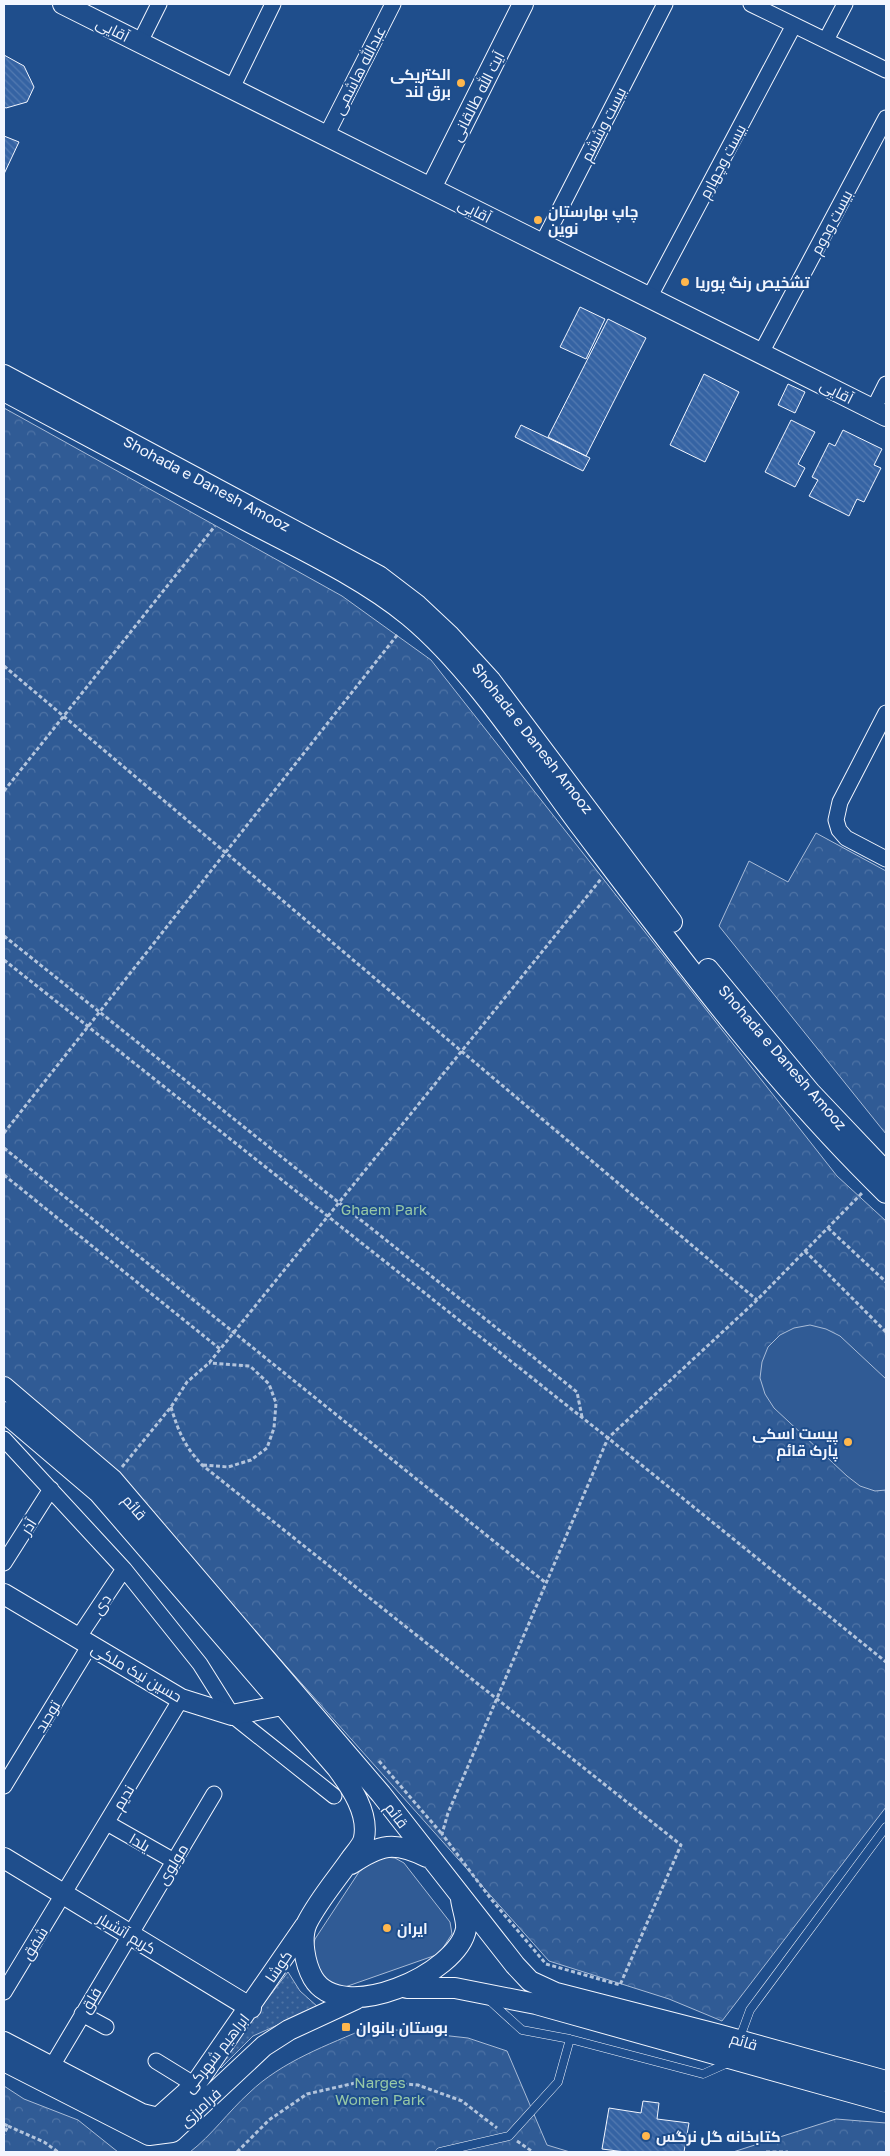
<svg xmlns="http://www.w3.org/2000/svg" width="890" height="2156" viewBox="0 0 890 2156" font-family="'Golos Text',Cairo,sans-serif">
<defs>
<pattern id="grass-dots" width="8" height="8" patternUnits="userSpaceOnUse" patternTransform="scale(1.25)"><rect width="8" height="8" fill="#305b95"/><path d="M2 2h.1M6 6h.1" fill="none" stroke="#4e73a5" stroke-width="1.8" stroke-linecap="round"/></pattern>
<pattern id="forest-crowns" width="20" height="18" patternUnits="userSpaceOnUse" patternTransform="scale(1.25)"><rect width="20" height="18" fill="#305b95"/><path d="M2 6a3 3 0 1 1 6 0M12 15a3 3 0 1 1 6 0" fill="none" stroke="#4e73a5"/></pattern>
<pattern id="building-back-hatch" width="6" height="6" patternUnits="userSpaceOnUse" patternTransform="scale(1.25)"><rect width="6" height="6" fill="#3563a3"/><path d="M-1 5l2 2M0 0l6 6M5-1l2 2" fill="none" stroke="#537ab1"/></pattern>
</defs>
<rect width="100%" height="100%" fill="#1f4e8c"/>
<path fill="url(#grass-dots)" stroke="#a8bbd7" d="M288 1972 300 1991 318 2007 253 2036 221 2068 218 2063Z"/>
<path fill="url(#forest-crowns)" stroke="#a8bbd7" d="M4 408 342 596 431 660 837 1176 886 1221V1807L722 2021 669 1999 549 1961 97 1454 4 1383Z
M816 833 886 871V1134L719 926 749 861 788 882Z
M369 2027 468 2038 507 2051 547 2145 570 2152H190C212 2135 228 2112 249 2093 282 2061 328 2045 369 2027Z
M4 2086 24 2099 78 2120 118 2152H4Z
M836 2119 886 2123V2152H733Z"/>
<path fill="#305b95" stroke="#a8bbd7" d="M810 1325 826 1329 840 1336 886 1379V1490L875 1491 860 1486 847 1476 774 1408 765 1394 760 1378 762 1362 768 1347 780 1335 794 1328Z
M385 1857 395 1858 404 1863 450 1922 452 1934 439 1954 345 1987 333 1986 318 1971 313 1947 315 1939 359 1872 374 1860Z"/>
<path fill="url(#building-back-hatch)" stroke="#f2f6ff" d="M4 55 24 66 34 87 27 102 6 108 4 107Z
M4 136 19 142 4 174Z
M580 307 605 319 586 359 560 347Z
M608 319 646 338 586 456 548 437Z
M704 374 739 392 705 462 670 445Z
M788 384 805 392 795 413 778 405Z
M791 420 815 432 798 464 805 468 795 487 765 472Z
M521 425 590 458 583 471 515 437Z
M843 430 882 449 874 465 881 468 864 502 857 499 849 516 809 496 818 480 812 477 829 443 835 446Z
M643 2101 659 2103 657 2119 689 2123 684 2152H625L602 2149 609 2108 641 2113Z"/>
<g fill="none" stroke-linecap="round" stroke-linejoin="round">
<defs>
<path id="lane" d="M489 2000 522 2030 570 2039 703 2074 730 2062
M739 2040 750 2010 886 1827
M440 2152 509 2136 558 2082 570 2039"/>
<path id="street" d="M751 4 886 70
M826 40 845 4
M140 42 159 4
M232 88 273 4
M326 136 393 4
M542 244 665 4
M649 298 794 25
M761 353 886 118
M873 410 886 384
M886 713 840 802 836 820 839 830 846 838 886 859
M4 1439 124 1569 200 1664 232 1715 334 1796
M4 1563 51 1489
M78 1638 124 1569
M4 1786 90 1645
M107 1823 174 1861
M4 1992 181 1699
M82 2014 106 2027
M156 2061 195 2085
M52 2066 214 1794"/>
<path id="secondary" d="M63 4 886 416
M431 188 523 4
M4 375 379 576 417 605 449 635 491 681 672 922
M4 391C86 435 169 479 251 523 303 550 364 579 409 616 472 668 529 757 578 823 675 951 771 1081 886 1193
M708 969 810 1092 886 1172
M4 1387 112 1479 381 1794 515 1965 530 1981 556 1993 720 2035 886 2081
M4 1412 99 1493 337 1768C351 1787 369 1813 364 1838 363 1845 354 1854 350 1860 336 1880 318 1901 307 1923 300 1938 305 1964 313 1978 341 2026 458 1974 466 1929 467 1921 462 1908 461 1899
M4 1594 181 1699 232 1715 282 1705
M4 1858 251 2008
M351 1864C381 1844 394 1841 427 1857
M407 1988H455L536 2004 886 2102
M4 2042 142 2114 158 2118 195 2085 305 1926
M4 2061 149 2135 172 2132 264 2046 289 2030 356 1999"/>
</defs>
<use href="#lane" stroke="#f2f6ff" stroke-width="9"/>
<use href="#street" stroke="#f2f6ff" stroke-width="17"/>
<use href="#secondary" stroke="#f2f6ff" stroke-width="22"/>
<path stroke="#b3c4dc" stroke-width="3" stroke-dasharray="4 2.5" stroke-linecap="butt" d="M4 666 757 1300
M4 791 215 526
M4 936 577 1392 582 1417
M4 960 608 1438 886 1662
M4 1133 398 634
M4 1148 546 1583
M4 1175 220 1349
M828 1228 886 1282
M805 1251 886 1332
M171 1407C178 1431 185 1447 202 1465L681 1845 620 1985 546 1964 491 1899 442 1834 448 1813 608 1438 757 1300 862 1193
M203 1465 228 1467 251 1460 267 1448 274 1428 276 1403 269 1384 250 1366 209 1363
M122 1467 171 1407 187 1382 209 1363 601 879
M379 1761 442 1834
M4 2124 8 2126 4 2134
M8 2126 44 2142 58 2152
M517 2141 533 2152
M237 2152 269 2120 307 2094 364 2081 418 2085 462 2101 497 2128
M766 2152H788"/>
<use href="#lane" stroke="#1f4e8c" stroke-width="8"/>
<use href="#street" stroke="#1f4e8c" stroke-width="15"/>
<use href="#secondary" stroke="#1f4e8c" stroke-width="20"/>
</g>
<g fill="#ffb74d" stroke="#1f4e8c" stroke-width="2">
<circle cx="461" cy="83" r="5"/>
<circle cx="538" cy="220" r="5"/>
<circle cx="685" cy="282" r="5"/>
<circle cx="848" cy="1442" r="5"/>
<circle cx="387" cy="1928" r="5"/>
<rect x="341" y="2022" width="10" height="10" rx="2.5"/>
<circle cx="646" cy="2136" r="5"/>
</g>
<g text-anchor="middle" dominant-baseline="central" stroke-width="4" stroke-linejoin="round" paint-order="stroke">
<g font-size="15" fill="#f2f6ff" stroke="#1f4e8c">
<text transform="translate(113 29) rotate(27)">آقایی</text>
<text transform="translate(359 70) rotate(-63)">عبدالله هاشمی</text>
<text transform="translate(477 96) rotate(-63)">آیت الله طالقانی</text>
<text transform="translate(603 124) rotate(-63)">بیست وششم</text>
<text transform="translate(722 161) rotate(-62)">بیست وچهارم</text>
<text transform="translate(475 210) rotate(27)">آقایی</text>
<text transform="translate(831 222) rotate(-62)">بیست ودوم</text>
<text transform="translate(837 391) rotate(27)">آقایی</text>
<text transform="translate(207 483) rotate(28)">Shohada e Danesh Amooz</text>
<text transform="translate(533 738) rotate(52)">Shohada e Danesh Amooz</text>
<text transform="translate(783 1057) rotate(49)">Shohada e Danesh Amooz</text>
<text transform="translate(135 1507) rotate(49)">قائم</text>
<text transform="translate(28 1526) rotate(-57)">آذر</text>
<text transform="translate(101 1604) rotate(-56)">دی</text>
<text transform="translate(137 1672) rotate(30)">حسین نیک ملکی</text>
<text transform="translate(47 1716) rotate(-59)">توحید</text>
<text transform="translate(123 1797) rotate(-59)">ندیم</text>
<text transform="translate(397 1815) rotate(53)">قائم</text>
<text transform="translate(140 1842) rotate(30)">یلدا</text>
<text transform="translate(172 1864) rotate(-59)">مولوی</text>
<text transform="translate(127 1933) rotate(31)">کریم آتشبار</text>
<text transform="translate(34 1943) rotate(-58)">شفق</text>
<text transform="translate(278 1966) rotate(-56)">کوشا</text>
<text transform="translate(90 2000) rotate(-60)">فلق</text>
<text transform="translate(744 2041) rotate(17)">قائم</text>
<text transform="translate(216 2053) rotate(-52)">ابراهیم شهرکی</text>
<text transform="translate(200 2107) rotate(-42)">فرامرزی</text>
</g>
<g font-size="15" font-weight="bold" fill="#f2f6ff" stroke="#1f4e8c" text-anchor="start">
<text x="451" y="74" text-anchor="end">الکتریکی<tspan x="451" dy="17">برق لند</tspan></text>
<text x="548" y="211">چاپ بهارستان<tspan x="548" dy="17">نوين</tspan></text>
<text x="695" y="282">تشخیص رنگ پوریا</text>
<text x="838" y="1433" text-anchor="end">پیست اسکی<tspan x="838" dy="17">پارک قائم</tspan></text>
<text x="397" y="1928">ایران</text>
<text x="356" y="2027">بوستان بانوان</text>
<text x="656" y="2136">کتابخانه گل نرگس</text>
</g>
<g font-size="15" fill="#97c8a6" stroke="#1f4e8c">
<text x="384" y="1209">Ghaem Park</text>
<text x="380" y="2082">Narges<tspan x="380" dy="17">Women Park</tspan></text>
</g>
</g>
<rect width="890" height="2156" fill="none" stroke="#f2f6ff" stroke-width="10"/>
</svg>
